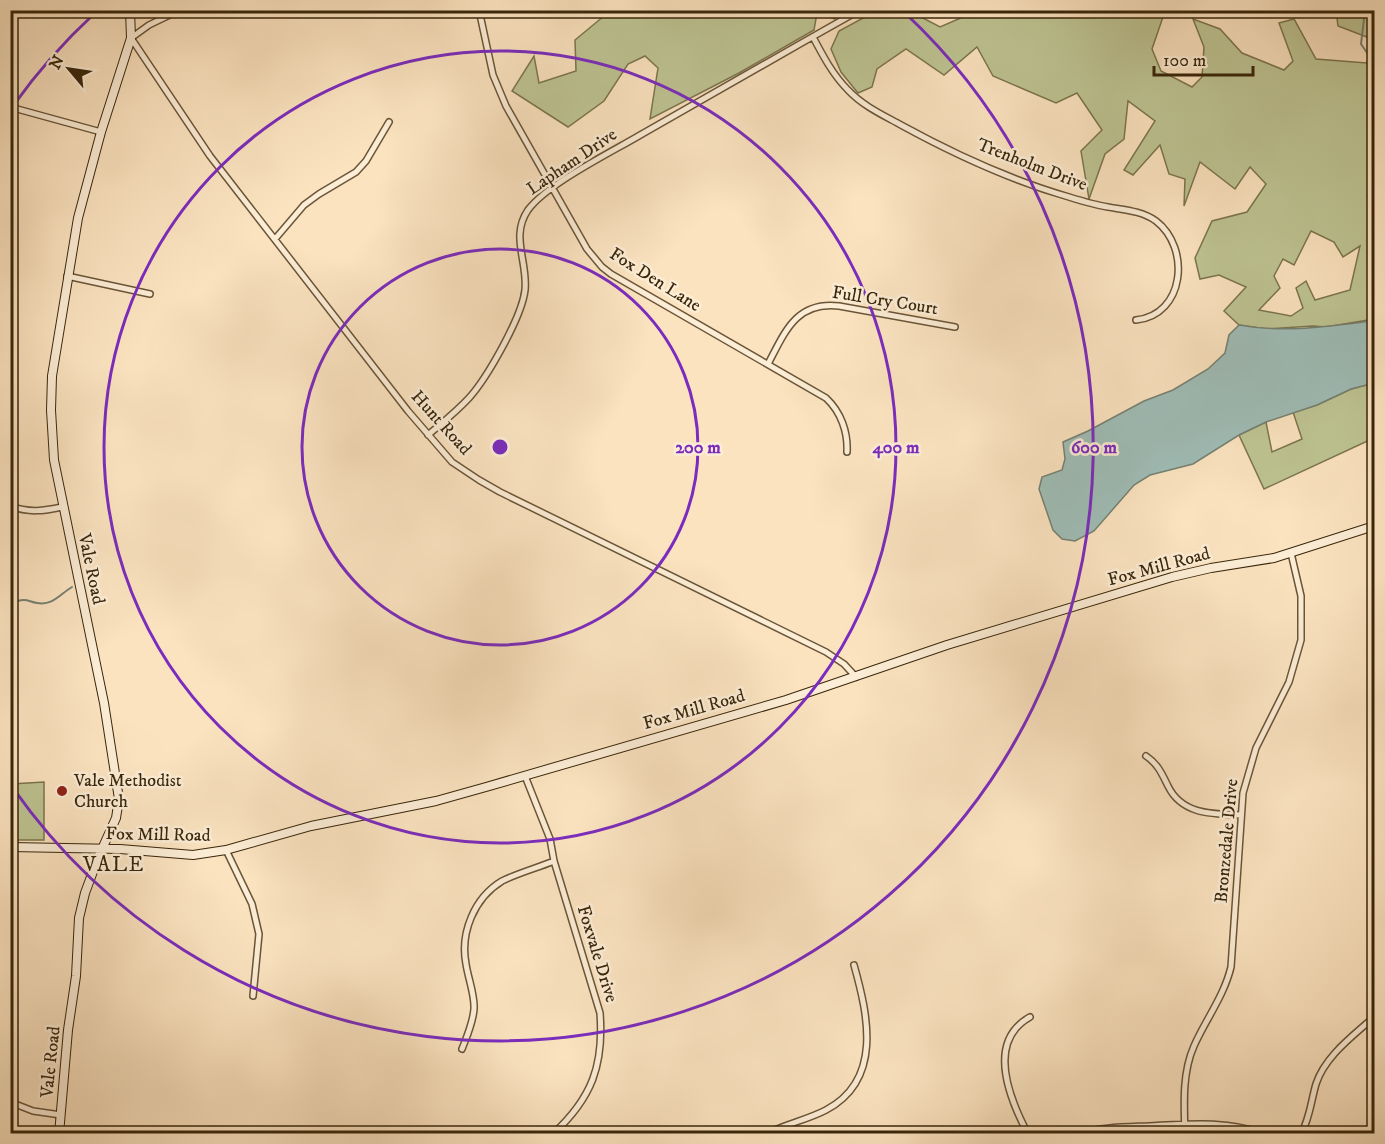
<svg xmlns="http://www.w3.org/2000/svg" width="1385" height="1144" viewBox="0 0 1385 1144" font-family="'IM FELL DW Pica',serif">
<rect width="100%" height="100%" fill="#fbe3c0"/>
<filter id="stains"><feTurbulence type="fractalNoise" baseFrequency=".00333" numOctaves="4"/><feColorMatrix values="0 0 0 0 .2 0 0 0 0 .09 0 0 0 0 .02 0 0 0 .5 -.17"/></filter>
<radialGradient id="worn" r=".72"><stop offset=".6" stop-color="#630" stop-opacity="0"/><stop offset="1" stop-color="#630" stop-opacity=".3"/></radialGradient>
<path fill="#bec493" stroke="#7c754e" stroke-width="1.5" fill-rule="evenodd" d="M610 11V10L837 11 835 19 817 13 814 30 739 73 650 119 658 68 645 56 628 64 604 101 568 127 512 91 534 56 539 83 576 71 575 40Z
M876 11H919V16L940 27 970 14 974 11H1165L1152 49 1161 71 1192 87 1202 77 1204 47 1193 19 1220 29 1242 53 1284 70 1293 61 1279 23 1294 19 1316 59 1367 63 1372 39 1338 26 1336 11H1374V191L1367 195 1374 206 1369 219 1374 224V319L1326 327 1313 326 1267 329 1239 325 1224 311 1246 287 1219 275 1200 279 1195 258 1212 221 1247 212 1266 184 1250 167 1235 189 1200 162 1184 206 1185 179 1169 174 1160 145 1133 175 1124 170 1155 121 1128 101 1124 139 1105 154 1089 199 1081 151 1102 130 1077 93 1056 103 993 76 977 47 944 75 906 49 877 69 872 87 858 93 841 72 831 49 839 31ZM1311 231 1334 242 1343 257 1360 246 1350 290 1315 300 1306 281 1296 288 1303 308 1291 316 1259 310 1280 288 1274 276 1283 259 1294 265Z
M1374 383V438L1264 489 1239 435 1266 422 1272 452 1302 439 1293 412 1317 405 1351 389Z
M44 782V840H11V784Z"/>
<path fill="#9fbdb7" stroke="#768172" stroke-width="1.5" d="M1370 321 1374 322V383L1351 389 1317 405 1266 422 1239 435 1193 464 1150 475 1134 485 1094 531 1075 541 1062 539 1053 530 1039 489 1042 477 1062 470 1065 459 1063 442 1088 431 1144 401 1173 390 1208 369 1225 353 1229 335 1239 325C1282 333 1327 327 1370 321Z"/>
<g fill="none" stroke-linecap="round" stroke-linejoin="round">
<path stroke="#768172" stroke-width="2" d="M1362 10 1364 19 1361 44 1374 63
M10 591 18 601C27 598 29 602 37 603 53 606 60 594 72 587"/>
<defs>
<path id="street" d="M180 10 149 25 131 38 210 156 408 411 452 462 479 480 500 492 826 652 844 664 856 677
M479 10 493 75 506 106 587 249 602 267 611 274 826 398C841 412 848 432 847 452
M1209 10V11
M813 37C823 56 833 75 848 90 863 106 883 115 901 125 954 154 1010 180 1069 197 1082 201 1095 205 1108 207 1125 210 1142 211 1156 221 1191 248 1185 315 1136 320
M10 107 101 132
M275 239 304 205 319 194 356 172 366 161 389 122
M67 276 150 294
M768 364C785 332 796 301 839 306L955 327
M428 435C442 423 456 412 469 398 487 378 522 317 525 290 528 262 510 236 528 210 548 183 612 152 642 134 714 93 787 51 860 10
M10 506C29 513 44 511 62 507
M1146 756C1158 764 1162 774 1168 786 1182 815 1213 814 1241 815
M525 776 550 839 554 861 600 1013C604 1065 592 1098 553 1134
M226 850 252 904 259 934 253 996
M462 1049C467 1036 473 1023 474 1009 475 995 468 978 466 964 460 933 474 898 502 881 518 873 537 868 554 861
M10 1102 33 1111 61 1115
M766 1134C785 1124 807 1120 826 1110 883 1080 868 1015 854 965
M1028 1134C1010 1100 985 1042 1030 1017
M1076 1134C1100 1127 1125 1127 1149 1126 1188 1124 1227 1120 1264 1134
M1185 1134C1184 1105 1182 1073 1194 1046 1206 1019 1224 996 1231 967L1243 793 1256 748 1289 682 1301 640V596L1291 553
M1301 1134C1310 1118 1311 1101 1316 1084 1325 1056 1353 1036 1374 1017"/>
<path id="secondary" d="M10 847 120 849 193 855 226 850 311 826 436 801 486 787 786 700 947 645 1172 577 1211 568 1274 558 1374 526
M59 1134 68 1030 76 976 79 918 85 893 98 858 116 818 119 799 104 703 54 460 51 410 52 376 78 218 101 132 131 38 130 10"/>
</defs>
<use href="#street" stroke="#6a5538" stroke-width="8"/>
<use href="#secondary" stroke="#39260a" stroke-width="10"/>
<use href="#street" stroke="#fcedd6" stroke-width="5"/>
<use href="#secondary" stroke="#fcedd6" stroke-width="8"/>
</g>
<g fill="none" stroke="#7b2cbf" stroke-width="3">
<circle cx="500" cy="447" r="198"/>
<circle cx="500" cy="447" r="396"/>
<path d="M13 106A594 594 0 0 1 95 13M905 13A594 594 0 1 1 13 788"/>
</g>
<circle fill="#8f2418" stroke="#fcedd6" stroke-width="2" cx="62" cy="791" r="6"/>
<g text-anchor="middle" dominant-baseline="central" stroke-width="5" stroke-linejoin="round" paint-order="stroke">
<g font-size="18" fill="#39260a" stroke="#fcedd6">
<text transform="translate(572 162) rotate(-34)">Lapham Drive</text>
<text transform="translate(1032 165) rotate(21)">Trenholm Drive</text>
<text transform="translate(655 280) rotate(32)">Fox Den Lane</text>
<text transform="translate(885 301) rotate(9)">Full Cry Court</text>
<text transform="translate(441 423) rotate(48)">Hunt Road</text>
<text transform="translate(1159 567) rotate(-15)">Fox Mill Road</text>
<text transform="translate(91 569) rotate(78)">Vale Road</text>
<text transform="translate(694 710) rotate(-16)">Fox Mill Road</text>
<text transform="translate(158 835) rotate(1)">Fox Mill Road</text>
<text transform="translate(1227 841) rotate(-85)">Bronzedale Drive</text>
<text transform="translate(597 954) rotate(73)">Foxvale Drive</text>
<text transform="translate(51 1062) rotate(-84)">Vale Road</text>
</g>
<g font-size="18" fill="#39260a" stroke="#fcedd6" text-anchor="start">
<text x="74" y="781">Vale Methodist<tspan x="74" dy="21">Church</tspan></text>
</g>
<g font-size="21" letter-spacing="1.5" fill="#39260a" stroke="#fcedd6">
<text x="114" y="865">VALE</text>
</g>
</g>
<circle cx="500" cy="447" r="9" fill="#7b2cbf" stroke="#fcedd6" stroke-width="3"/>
<g font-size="18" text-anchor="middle" font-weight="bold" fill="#7b2cbf" stroke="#fcedd6" stroke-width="5" stroke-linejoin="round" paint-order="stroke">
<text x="698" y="453">200 m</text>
<text x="896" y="453">400 m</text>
<text x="1094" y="453">600 m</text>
</g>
<rect width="1385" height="1144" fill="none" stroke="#fbe3c0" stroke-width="36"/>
<rect x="12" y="12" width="1361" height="1120" fill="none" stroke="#39260a" stroke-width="3"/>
<rect x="18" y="18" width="1349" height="1108" fill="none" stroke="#39260a" stroke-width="1.5"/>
<g transform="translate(69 69) rotate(299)" stroke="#fcedd6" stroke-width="4.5" paint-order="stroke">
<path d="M0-4.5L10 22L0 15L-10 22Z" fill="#39260a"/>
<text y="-9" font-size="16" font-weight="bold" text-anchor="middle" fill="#39260a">N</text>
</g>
<path d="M1154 66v9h99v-9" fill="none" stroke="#39260a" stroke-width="3"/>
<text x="1163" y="66" font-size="18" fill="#39260a" stroke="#fcedd6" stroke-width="4.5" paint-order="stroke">100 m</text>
<rect width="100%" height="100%" filter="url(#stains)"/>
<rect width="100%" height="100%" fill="url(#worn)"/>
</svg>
